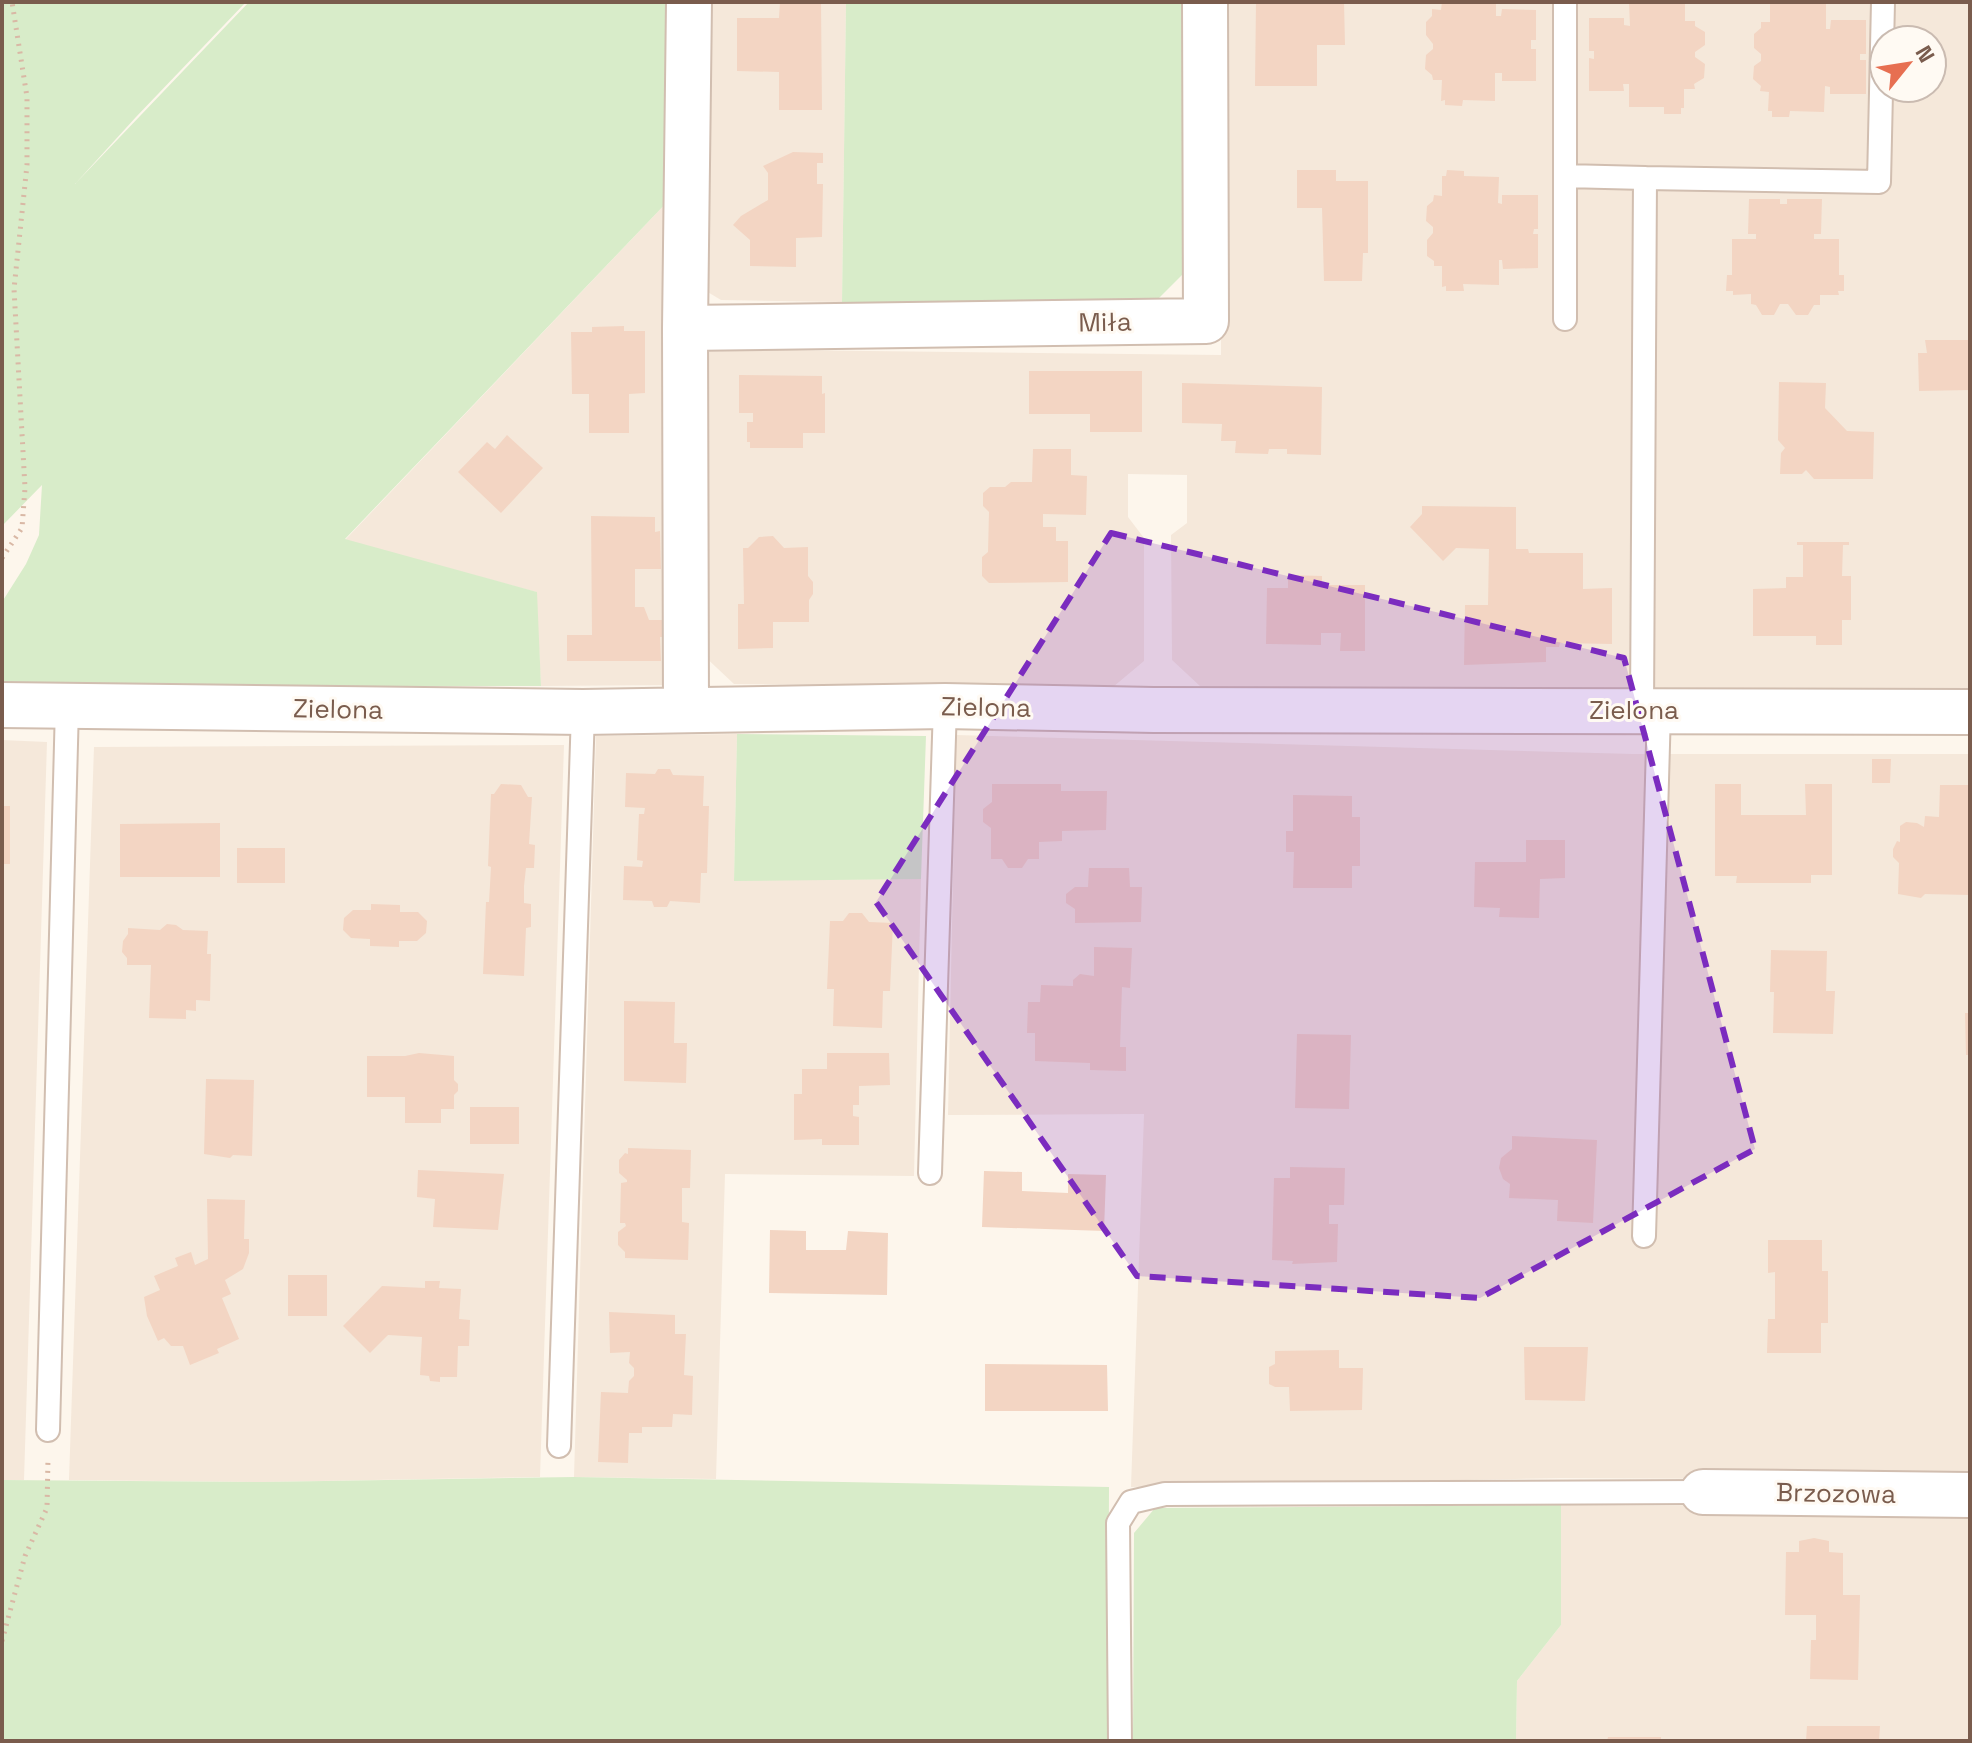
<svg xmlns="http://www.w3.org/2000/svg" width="1972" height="1743" viewBox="0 0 1972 1743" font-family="'Space Grotesk',sans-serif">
<rect width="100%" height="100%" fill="#fdf6ec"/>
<path fill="#f5e8da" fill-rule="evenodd" d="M704 2H846L842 302 721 300 706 291Z
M1222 2H1970V694H1581L1201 687 1172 660 1171 535 1187 523V475L1128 474V517L1144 538V661L1113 687 734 684 700 652 694 349 1221 355ZM1884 40H1932V88H1884Z
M671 198 675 685 541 686 536 592 345 540Z
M737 734 734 880 921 879 914 1176 725 1174 716 1479 574 1477 596 736Z
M956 735 1634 754H1970V1480L1561 1478 1131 1487 1144 1114 948 1115Z
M2 740 47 742 24 1480H2Z
M564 745 540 1477 263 1482 69 1480 94 747Z
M1561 1505 1970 1507V1741H1516L1517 1681 1561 1625Z"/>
<path fill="#d8ecc9" d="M2 2H246L136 117 75 184 249 2H668L671 198 345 539 537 592 541 686 2 687V602L26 564 39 535 42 485 2 526Z
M846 2H1186V271L1151 306 842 302Z
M737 734 926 736 921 879 734 881Z
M574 1477 1109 1487 1108 1741H2V1480L263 1482Z
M1561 1505V1625L1517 1681 1516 1741H1133L1134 1533 1155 1508Z"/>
<path fill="#f3d5c3" d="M780 2H821L822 110H779V72L737 71V18H779Z
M1256 2H1344L1345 45H1317V86H1255Z
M1442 2H1496V16H1501L1502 9 1536 10V40H1531V49H1536V81H1502V73H1495V101L1463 100 1462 106 1445 105V100L1441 101 1442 80H1433L1432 75 1425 69 1426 55 1433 49V44L1426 35V22L1432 16V9L1441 10Z
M1629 2H1685V21H1695V26L1705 32V45L1695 52V57L1705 64 1704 78 1694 84 1695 89H1684V108H1681V114H1664V107H1629V84H1623L1624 91H1589V58L1594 59V51H1589V18H1624V25L1630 26Z
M1791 2 1826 3V29H1830L1831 20H1866V54H1860V60H1866V94H1830V87L1825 86 1824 112 1790 111 1789 117H1772V111H1768L1769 92 1760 91 1761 86 1753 79 1754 66 1761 61V54L1754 48V34L1761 28V22H1770V3Z
M793 152 823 153V163H817V184H823L822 237 796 238V267L750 266V240L733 225 741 216 768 200V173L763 166Z
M1297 170H1336V181H1368V253H1363L1362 281H1324L1322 208H1297Z
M1447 170 1464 171V176L1499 177 1498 203 1502 204V195H1538V229H1534L1533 234H1538V268L1503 269 1502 260H1499V285L1463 284 1464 291H1446V286L1442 287V266H1434V261L1427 256V240L1433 233V227L1426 221 1427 206 1433 201 1434 195 1442 196V176H1446Z
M1749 199H1780V204H1787V199H1822L1821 234H1814V239H1839V275H1844V291H1838L1839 295H1820V305H1814L1808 315H1796L1788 304H1780L1774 315H1762L1756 305 1751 304V294L1733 295V291H1726L1727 275H1732V239H1756V234H1748Z
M624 326V331H645V393L629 394V433H589V394H572L571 332H592V327Z
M1925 340H1970V390L1919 391 1918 353H1927Z
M1029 371H1142V432H1090V414H1029Z
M739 375 822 376V394L825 393V433H803V448H750V442H747V422H753V413H739Z
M1779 382 1826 383 1825 408 1847 431 1874 432 1873 479H1814L1806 470 1802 474H1780L1781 453 1785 448 1778 440Z
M1182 383 1322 387 1321 455 1287 454V449H1269L1268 454 1235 453 1236 441H1221L1222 424 1182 423Z
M507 435 543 468 501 513 458 472 487 442 495 449Z
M1033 449H1071V475L1087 476 1086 515 1043 514V527H1056V541H1068V582L989 583 982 576V557L988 552 989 512 983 506V493L990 487H1005L1011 482H1032Z
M1422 506 1516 507V549H1528L1529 553H1583V589L1612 588V644L1560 643 1559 647H1546V662L1464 665 1465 605H1488L1489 549 1456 548 1443 561 1410 527 1422 514Z
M591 516 655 517V532L660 531 661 569H635V607H644L649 620H666V637H660L661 661H567V635H592Z
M773 536 784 548 808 547V576L813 582V594L809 600V622H773V648L738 649V604H744L743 548H748L759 537Z
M1797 542H1849V545H1843L1842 576H1851V620H1842V645H1816V636H1753V589L1786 588V577H1803V545H1797Z
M1288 575 1322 576V585H1365V651H1340L1341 633H1321V645L1266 644 1267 588H1288Z
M1872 759H1891L1890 783H1872Z
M658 769H670L673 775 704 776 703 806H709L707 873H701L700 903 670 901 667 907H654L652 901 623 900 624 866 642 867 643 861 637 860 639 814H644L645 808 625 807 626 773 655 774Z
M501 784 521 785 528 797H532L529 844 535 845 534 868H526L524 886V903L531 904V927L526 928 524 976 483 974 486 902H489L490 885 491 867 488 866 491 794H494Z
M992 784H1061V791H1107L1106 830 1062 831V841L1039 842V859H1028L1022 868H1008L1002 859H991V828L983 822V809L992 802Z
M1715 784H1741V815H1806L1805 784H1832V875H1811V883H1736L1737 876H1715Z
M1940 785H1970V895L1925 894 1921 898 1898 894 1899 863 1893 857V849L1897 841 1900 842V826L1906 822 1917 823 1924 827 1925 816 1939 817Z
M1293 795 1352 796V817H1360V866H1352V888H1293L1294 852H1286V831H1293Z
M2 806H10V864H2Z
M220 823V877H120V824Z
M1526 840H1565V878L1540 879 1539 918 1499 917 1500 908 1474 907 1475 862H1526Z
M237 848H285V883H237Z
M1089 868H1129L1130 887H1142L1141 922 1075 923V909L1066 903V894L1075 887H1088Z
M371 904 400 905V912H418L427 921 426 933 417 941H399V947L370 946V939L351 938 343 930 344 918 353 910H371Z
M849 913H862L869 922 893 923 890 991H883L882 1028 833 1026 834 989H827L830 921H843Z
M167 924 176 925 183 930 208 931 207 954H211L210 1001 196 1000V1011L186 1010V1019L149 1018 151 965H127V958L122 952 123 941 128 934V928L160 930Z
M1094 947 1132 948 1130 988 1122 987 1120 1047H1126V1071L1090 1070V1063L1035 1061V1033H1027L1028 1002H1040L1041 985 1073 986V980L1080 974 1094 976Z
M1771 950 1827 951 1826 991H1835L1833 1034 1773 1033 1774 992H1770Z
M624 1001 675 1002 674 1043H687L686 1083 624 1081Z
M1965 1013H1970V1055H1966Z
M1297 1034 1351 1035 1349 1109 1295 1108Z
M419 1053 454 1056V1080L458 1084V1091L454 1095V1109H441V1123H405V1097H367V1056H405Z
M827 1053H889L890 1085 859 1086V1105H853V1116L859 1117V1145H822V1139L794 1140V1094H802V1069H827Z
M206 1079 254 1080 252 1156 233 1155 230 1158 204 1154Z
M470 1107H519V1144H470Z
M1512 1136 1597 1140 1593 1223 1557 1221 1558 1200 1509 1198 1510 1184 1503 1179 1499 1168 1501 1158 1512 1149Z
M628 1148 691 1150 690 1188H682V1222L689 1223 688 1260 625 1258V1252L618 1245V1232L626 1226 625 1223H620L621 1183 627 1182V1180L619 1173V1160L625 1153 628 1154Z
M1290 1167 1345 1168 1344 1205H1329V1224H1338L1337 1262 1292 1264 1293 1261 1272 1260 1274 1178H1290Z
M418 1170 504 1174 498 1230 433 1227 435 1199 417 1197Z
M984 1171 1022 1172V1191L1068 1193V1174L1106 1175 1104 1231 982 1227Z
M207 1199 245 1200 244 1239H249V1253L243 1269 225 1280 231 1294 222 1298 239 1339 217 1349 219 1353 190 1365 183 1346H171L164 1338 158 1341 147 1316 144 1297 160 1290 154 1276 178 1266 175 1258 191 1252 195 1265 208 1259Z
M770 1230 806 1231V1250H846L848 1231 888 1233 887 1295 769 1293Z
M1768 1240H1822V1271H1828V1323H1821V1353H1767L1768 1319H1775V1272L1768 1273Z
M288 1275H327V1316H288Z
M425 1281H440L439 1288 461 1289 459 1319 470 1320 469 1346H458L457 1377H440V1382L430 1381 429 1376 420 1375 422 1337 388 1335 370 1353 343 1326 382 1286 425 1288Z
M609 1312 675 1315V1334H686L684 1375 693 1376 692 1415 673 1414 672 1427H642V1433H629L628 1463 598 1462 601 1392 628 1393 629 1381 634 1376V1368L629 1363 630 1352 610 1353Z
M1524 1347H1588L1585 1401 1525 1400Z
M1339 1350V1368H1363L1362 1410 1290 1411 1289 1387H1275L1269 1384V1367L1275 1364V1351Z
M985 1364 1107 1365 1108 1411H985Z
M1814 1538 1829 1541V1552L1843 1553V1595H1860L1858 1680 1810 1679 1811 1640H1816V1615H1785L1786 1552H1799V1541Z
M1807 1726H1880L1879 1741H1806Z
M1608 1737H1661V1741H1607Z"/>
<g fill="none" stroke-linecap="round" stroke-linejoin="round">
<defs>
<path id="service" d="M1565 2V319
M1565 176 1645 178
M1642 710 1645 178 1879 182 1883 2
M930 1173 945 706
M1644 1236 1659 710
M48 1430 67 706
M559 1446 583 712
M1120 1741 1118 1523 1131 1502 1165 1494 1703 1492"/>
<path id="minor" d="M685 328 1206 321 1205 2
M2 705 583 712 945 706 1154 710 1970 712
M686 709 685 328 689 2
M1703 1492 1970 1495"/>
</defs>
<use href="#service" stroke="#d1beb0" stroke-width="26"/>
<use href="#minor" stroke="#d1beb0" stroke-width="48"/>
<path stroke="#d9b8a5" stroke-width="5" stroke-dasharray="2 6" stroke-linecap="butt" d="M2 558 22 528 25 488 14 289 27 165V97L12 2
M2 1641 25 1556 47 1508 48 1458"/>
<use href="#service" stroke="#fff" stroke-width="22"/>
<use href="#minor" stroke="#fff" stroke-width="44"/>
</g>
<path fill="#7b2cbf" fill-opacity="0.2" stroke="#7b2cbf" stroke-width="6" stroke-dasharray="16 10" stroke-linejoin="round" d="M1111 533 1624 658 1755 1149 1480 1298 1137 1276 876 902Z"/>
<g text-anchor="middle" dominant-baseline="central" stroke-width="6" stroke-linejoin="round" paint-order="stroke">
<g font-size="26" fill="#7a5c4d" stroke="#fffaf3">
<text transform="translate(1105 322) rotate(-1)">Miła</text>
<text transform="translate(986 707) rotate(1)">Zielona</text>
<text transform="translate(338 709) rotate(1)">Zielona</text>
<text x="1634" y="710">Zielona</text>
<text transform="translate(1836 1493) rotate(1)">Brzozowa</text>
</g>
</g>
<rect width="1972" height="1743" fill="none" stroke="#7a5c4d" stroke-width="8"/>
<g transform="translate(1908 64) rotate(60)"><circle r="38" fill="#fffaf3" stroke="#cabbb1" stroke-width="2"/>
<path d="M0-6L14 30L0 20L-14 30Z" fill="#e76f51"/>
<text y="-12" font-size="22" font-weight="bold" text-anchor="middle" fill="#7a5c4d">N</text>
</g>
</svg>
